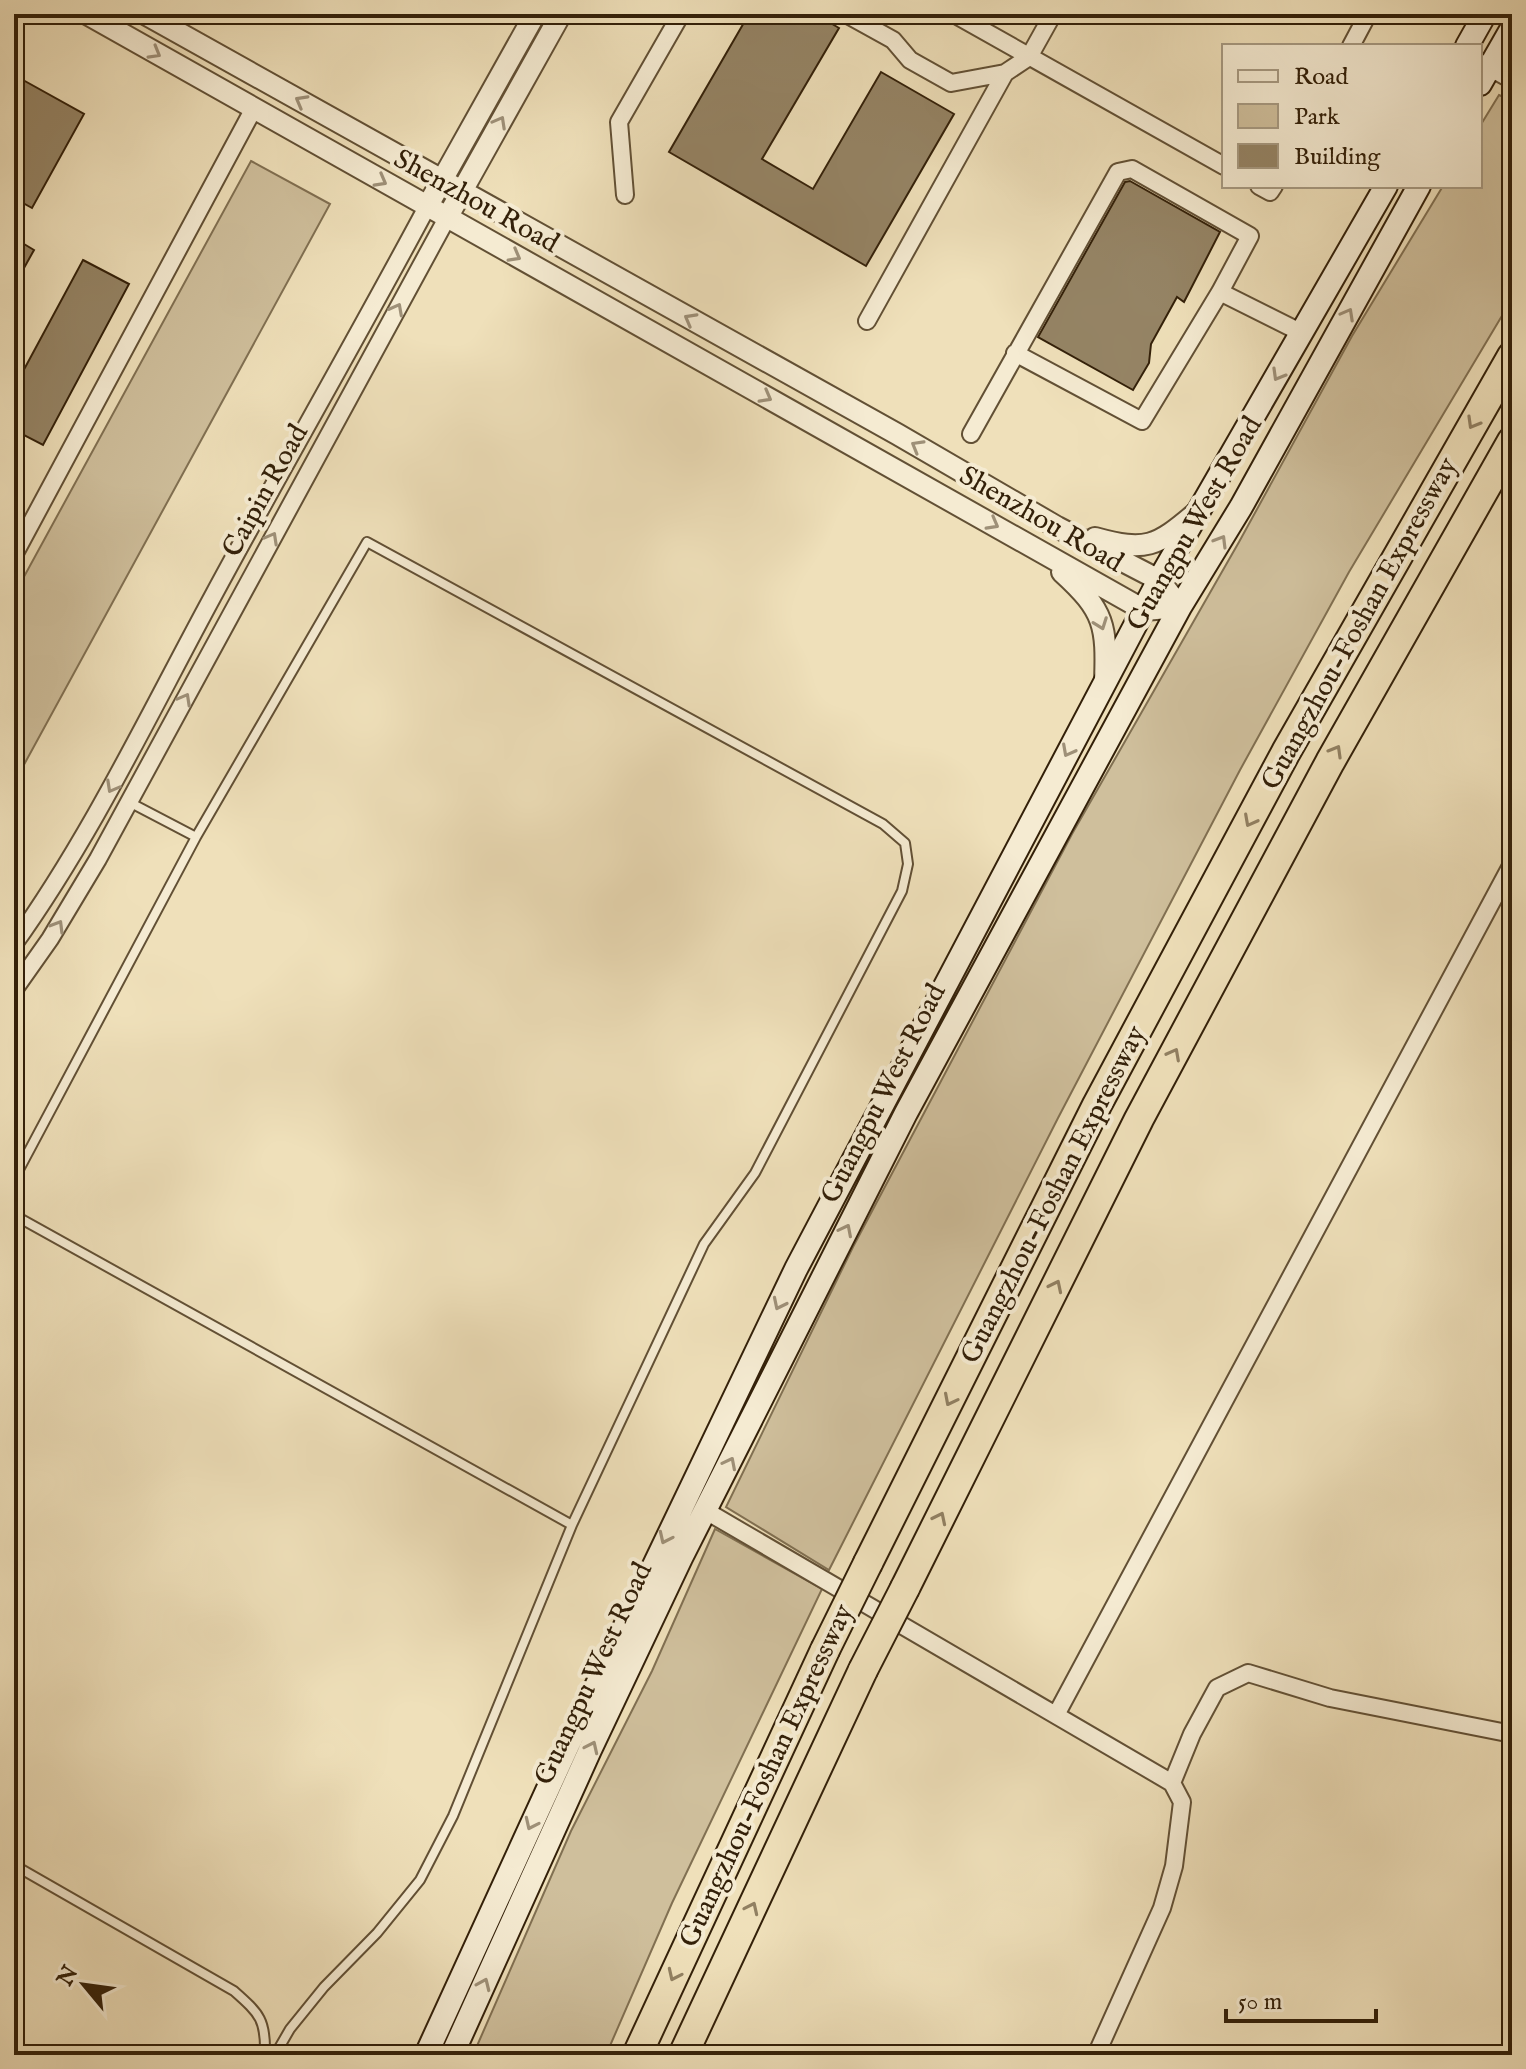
<svg xmlns="http://www.w3.org/2000/svg" width="1526" height="2069" viewBox="0 0 1526 2069" font-family="'IM FELL English',serif">
<rect width="100%" height="100%" fill="#efe0ba"/>
<filter id="stains"><feTurbulence type="fractalNoise" baseFrequency=".0025" numOctaves="4"/><feColorMatrix values="0 0 0 0 .2 0 0 0 0 .09 0 0 0 0 .02 0 0 0 .5 -.17"/></filter>
<radialGradient id="worn" r=".72"><stop offset=".6" stop-color="#630" stop-opacity="0"/><stop offset="1" stop-color="#630" stop-opacity=".3"/></radialGradient>
<path fill="#cfbf9c" stroke="#817052" stroke-width="2" d="M1499 95 1512 101V299L1349 572 1240 770 1058 1118 829 1570 726 1507 853 1247 1072 834 1239 542 1352 336 1443 186H1480V126Z
M251 161 330 204 14 783V595Z
M715 1529 822 1589 672 1903 606 2055H473L571 1831 652 1671Z"/>
<path fill="#958465" stroke="#332009" stroke-width="2" d="M749 14H815L839 28 762 159 813 189 881 72 954 114 866 266 669 152Z
M14 75 84 114 32 208 14 198Z
M1130 181 1220 232 1184 302 1177 297 1151 344 1149 363 1133 390 1038 337 1125 182Z
M14 238 34 250 14 286Z
M83 260 129 284 43 445 14 430V388Z"/>
<g fill="none" stroke-linecap="round" stroke-linejoin="round">
<defs>
<path id="service" d="M129 802 196 837
M14 1179 196 837 367 542 883 824 905 843 908 864 902 891 755 1173 704 1244 572 1525 453 1816 420 1880 377 1933 324 1987 290 2029 275 2055
M14 1215 572 1525
M14 1865 234 1991C260 2014 266 2020 265 2055"/>
<path id="minor" d="M846 14 893 40 910 60 951 83 1005 73 867 321
M954 14 1224 166
M1351 46 1368 14
M1481 63 1512 80
M1005 73 1029 57 1053 14
M1259 186 1270 192 1274 186
M625 195 619 122 681 14
M1220 292 1302 333
M971 434 1118 172 1132 169 1250 236 1220 292 1142 421 1015 353
M14 555 253 110
M14 944C92 835 149 714 213 596 283 466 357 338 427 207
M14 990 50 939 98 859 447 218
M706 1511 1172 1783
M1056 1715 1512 864
M1096 2055 1162 1908 1174 1866 1182 1802 1172 1783 1192 1734 1217 1688 1248 1673 1330 1698 1512 1734"/>
<path id="tertiary" d="M87 14 1144 610 1180 607
M145 14 897 434 1057 527 1159 580 1180 607
M427 207 535 14
M447 218 561 14
M1095 538C1146 552 1156 547 1196 513
M1062 572C1105 611 1107 626 1105 682"/>
<path id="secondary" d="M1467 46 1485 14
M1480 84 1512 28
M426 2055 568 1745 796 1269 1159 580 1386 186
M452 2055 590 1750 681 1558 906 1113 1180 607 1241 507 1419 186"/>
<path id="motorway" d="M868 1563 1097 1105 1286 752 1512 356
M905 1588 1139 1119 1330 762 1512 441
M637 2055 825 1650
M683 2055 863 1670"/>
</defs>
<use href="#service" stroke="#625035" stroke-width="12"/>
<use href="#minor" stroke="#625035" stroke-width="20"/>
<use href="#tertiary" stroke="#625035" stroke-width="24"/>
<use href="#secondary" stroke="#332009" stroke-width="26"/>
<use href="#motorway" stroke="#332009" stroke-width="32"/>
<use href="#service" stroke="#f5ebd2" stroke-width="8"/>
<use href="#minor" stroke="#f5ebd2" stroke-width="16"/>
<use href="#tertiary" stroke="#f5ebd2" stroke-width="20"/>
<use href="#secondary" stroke="#f5ebd2" stroke-width="22"/>
<use href="#motorway" stroke="#efe0ba" stroke-width="28"/>
<defs>
<path id="motorway-bridge" d="M825 1650 868 1563
M863 1670 905 1588"/>
</defs>
<use href="#motorway-bridge" stroke="#332009" stroke-width="32" stroke-linecap="butt"/>
<use href="#motorway-bridge" stroke="#efe0ba" stroke-width="28"/>
</g>
<defs><path id="oneway-chevron" d="M-2-3.5L2.5 0L-2 3.5" fill="none" stroke-width="1.6" stroke-linecap="round" stroke-linejoin="round" transform="scale(2)"/></defs>
<g stroke="#9e9078">
<use href="#oneway-chevron" transform="translate(155 53) rotate(30)"/>
<use href="#oneway-chevron" transform="translate(301 101) rotate(-151)"/>
<use href="#oneway-chevron" transform="translate(500 122) rotate(-61)"/>
<use href="#oneway-chevron" transform="translate(381 181) rotate(29)"/>
<use href="#oneway-chevron" transform="translate(515 256) rotate(29)"/>
<use href="#oneway-chevron" transform="translate(397 309) rotate(-62)"/>
<use href="#oneway-chevron" transform="translate(1348 314) rotate(-61)"/>
<use href="#oneway-chevron" transform="translate(690 319) rotate(-151)"/>
<use href="#oneway-chevron" transform="translate(1278 375) rotate(120)"/>
<use href="#oneway-chevron" transform="translate(766 397) rotate(29)"/>
<use href="#oneway-chevron" transform="translate(917 446) rotate(-150)"/>
<use href="#oneway-chevron" transform="translate(993 524) rotate(29)"/>
<use href="#oneway-chevron" transform="translate(272 538) rotate(-61)"/>
<use href="#oneway-chevron" transform="translate(1221 541) rotate(-59)"/>
<use href="#oneway-chevron" transform="translate(1101 624) rotate(70)"/>
<use href="#oneway-chevron" transform="translate(185 699) rotate(-61)"/>
<use href="#oneway-chevron" transform="translate(1068 751) rotate(118)"/>
<use href="#oneway-chevron" transform="translate(112 787) rotate(119)"/>
<use href="#oneway-chevron" transform="translate(58 926) rotate(-59)"/>
<use href="#oneway-chevron" transform="translate(846 1230) rotate(-63)"/>
<use href="#oneway-chevron" transform="translate(779 1304) rotate(116)"/>
<use href="#oneway-chevron" transform="translate(730 1463) rotate(-63)"/>
<use href="#oneway-chevron" transform="translate(665 1538) rotate(115)"/>
<use href="#oneway-chevron" transform="translate(592 1747) rotate(-65)"/>
<use href="#oneway-chevron" transform="translate(531 1824) rotate(115)"/>
<use href="#oneway-chevron" transform="translate(484 1984) rotate(-66)"/>
</g>
<g stroke="#918062">
<use href="#oneway-chevron" transform="translate(1473 423) rotate(120)"/>
<use href="#oneway-chevron" transform="translate(1336 751) rotate(-60)"/>
<use href="#oneway-chevron" transform="translate(1250 821) rotate(118)"/>
<use href="#oneway-chevron" transform="translate(1174 1054) rotate(-62)"/>
<use href="#oneway-chevron" transform="translate(1056 1286) rotate(-64)"/>
<use href="#oneway-chevron" transform="translate(950 1400) rotate(117)"/>
<use href="#oneway-chevron" transform="translate(940 1518) rotate(-64)"/>
<use href="#oneway-chevron" transform="translate(752 1908) rotate(-65)"/>
<use href="#oneway-chevron" transform="translate(674 1975) rotate(115)"/>
</g>
<g text-anchor="middle" dominant-baseline="central" stroke-width="8" stroke-linejoin="round" paint-order="stroke">
<g font-size="28" fill="#332009" stroke="#f5ebd2">
<text transform="translate(476 202) rotate(29)">Shenzhou Road</text>
<text transform="translate(266 491) rotate(-61)">Caipin Road</text>
<text transform="translate(1041 520) rotate(30)">Shenzhou Road</text>
<text transform="translate(1195 524) rotate(-60)">Guangpu West Road</text>
<text transform="translate(1360 624) rotate(-61)">Guangzhou-Foshan Expressway</text>
<text transform="translate(884 1094) rotate(-63)">Guangpu West Road</text>
<text transform="translate(1054 1195) rotate(-63)">Guangzhou-Foshan Expressway</text>
<text transform="translate(594 1674) rotate(-65)">Guangpu West Road</text>
<text transform="translate(767 1776) rotate(-65)">Guangzhou-Foshan Expressway</text>
</g>
</g>
<rect width="1526" height="2069" fill="none" stroke="#efe0ba" stroke-width="48"/>
<rect x="16" y="16" width="1494" height="2037" fill="none" stroke="#332009" stroke-width="4"/>
<rect x="24" y="24" width="1478" height="2021" fill="none" stroke="#332009" stroke-width="2"/>
<rect x="1222" y="44" width="260" height="144" fill="#f5ebd2" stroke="#a79a82" stroke-width="2"/>
<rect x="1238" y="70" width="40" height="12" fill="#f5ebd2" stroke="#a79a82" stroke-width="2"/>
<text x="1294" y="84" font-size="24" fill="#332009">Road</text>
<rect x="1238" y="104" width="40" height="24" fill="#cfbf9c" stroke="#a79a82" stroke-width="2"/>
<text x="1294" y="124" font-size="24" fill="#332009">Park</text>
<rect x="1238" y="144" width="40" height="24" fill="#958465" stroke="#a79a82" stroke-width="2"/>
<text x="1294" y="164" font-size="24" fill="#332009">Building</text>
<g transform="translate(84 1985) rotate(299)" stroke="#f5ebd2" stroke-width="6" paint-order="stroke">
<path d="M0-6L14 30L0 20L-14 30Z" fill="#332009"/>
<text y="-12" font-size="22" font-weight="bold" text-anchor="middle" fill="#332009">N</text>
</g>
<path d="M1226 2009v12h150v-12" fill="none" stroke="#332009" stroke-width="4"/>
<text x="1238" y="2009" font-size="24" fill="#332009" stroke="#f5ebd2" stroke-width="6" paint-order="stroke">50 m</text>
<rect width="100%" height="100%" filter="url(#stains)"/>
<rect width="100%" height="100%" fill="url(#worn)"/>
</svg>
